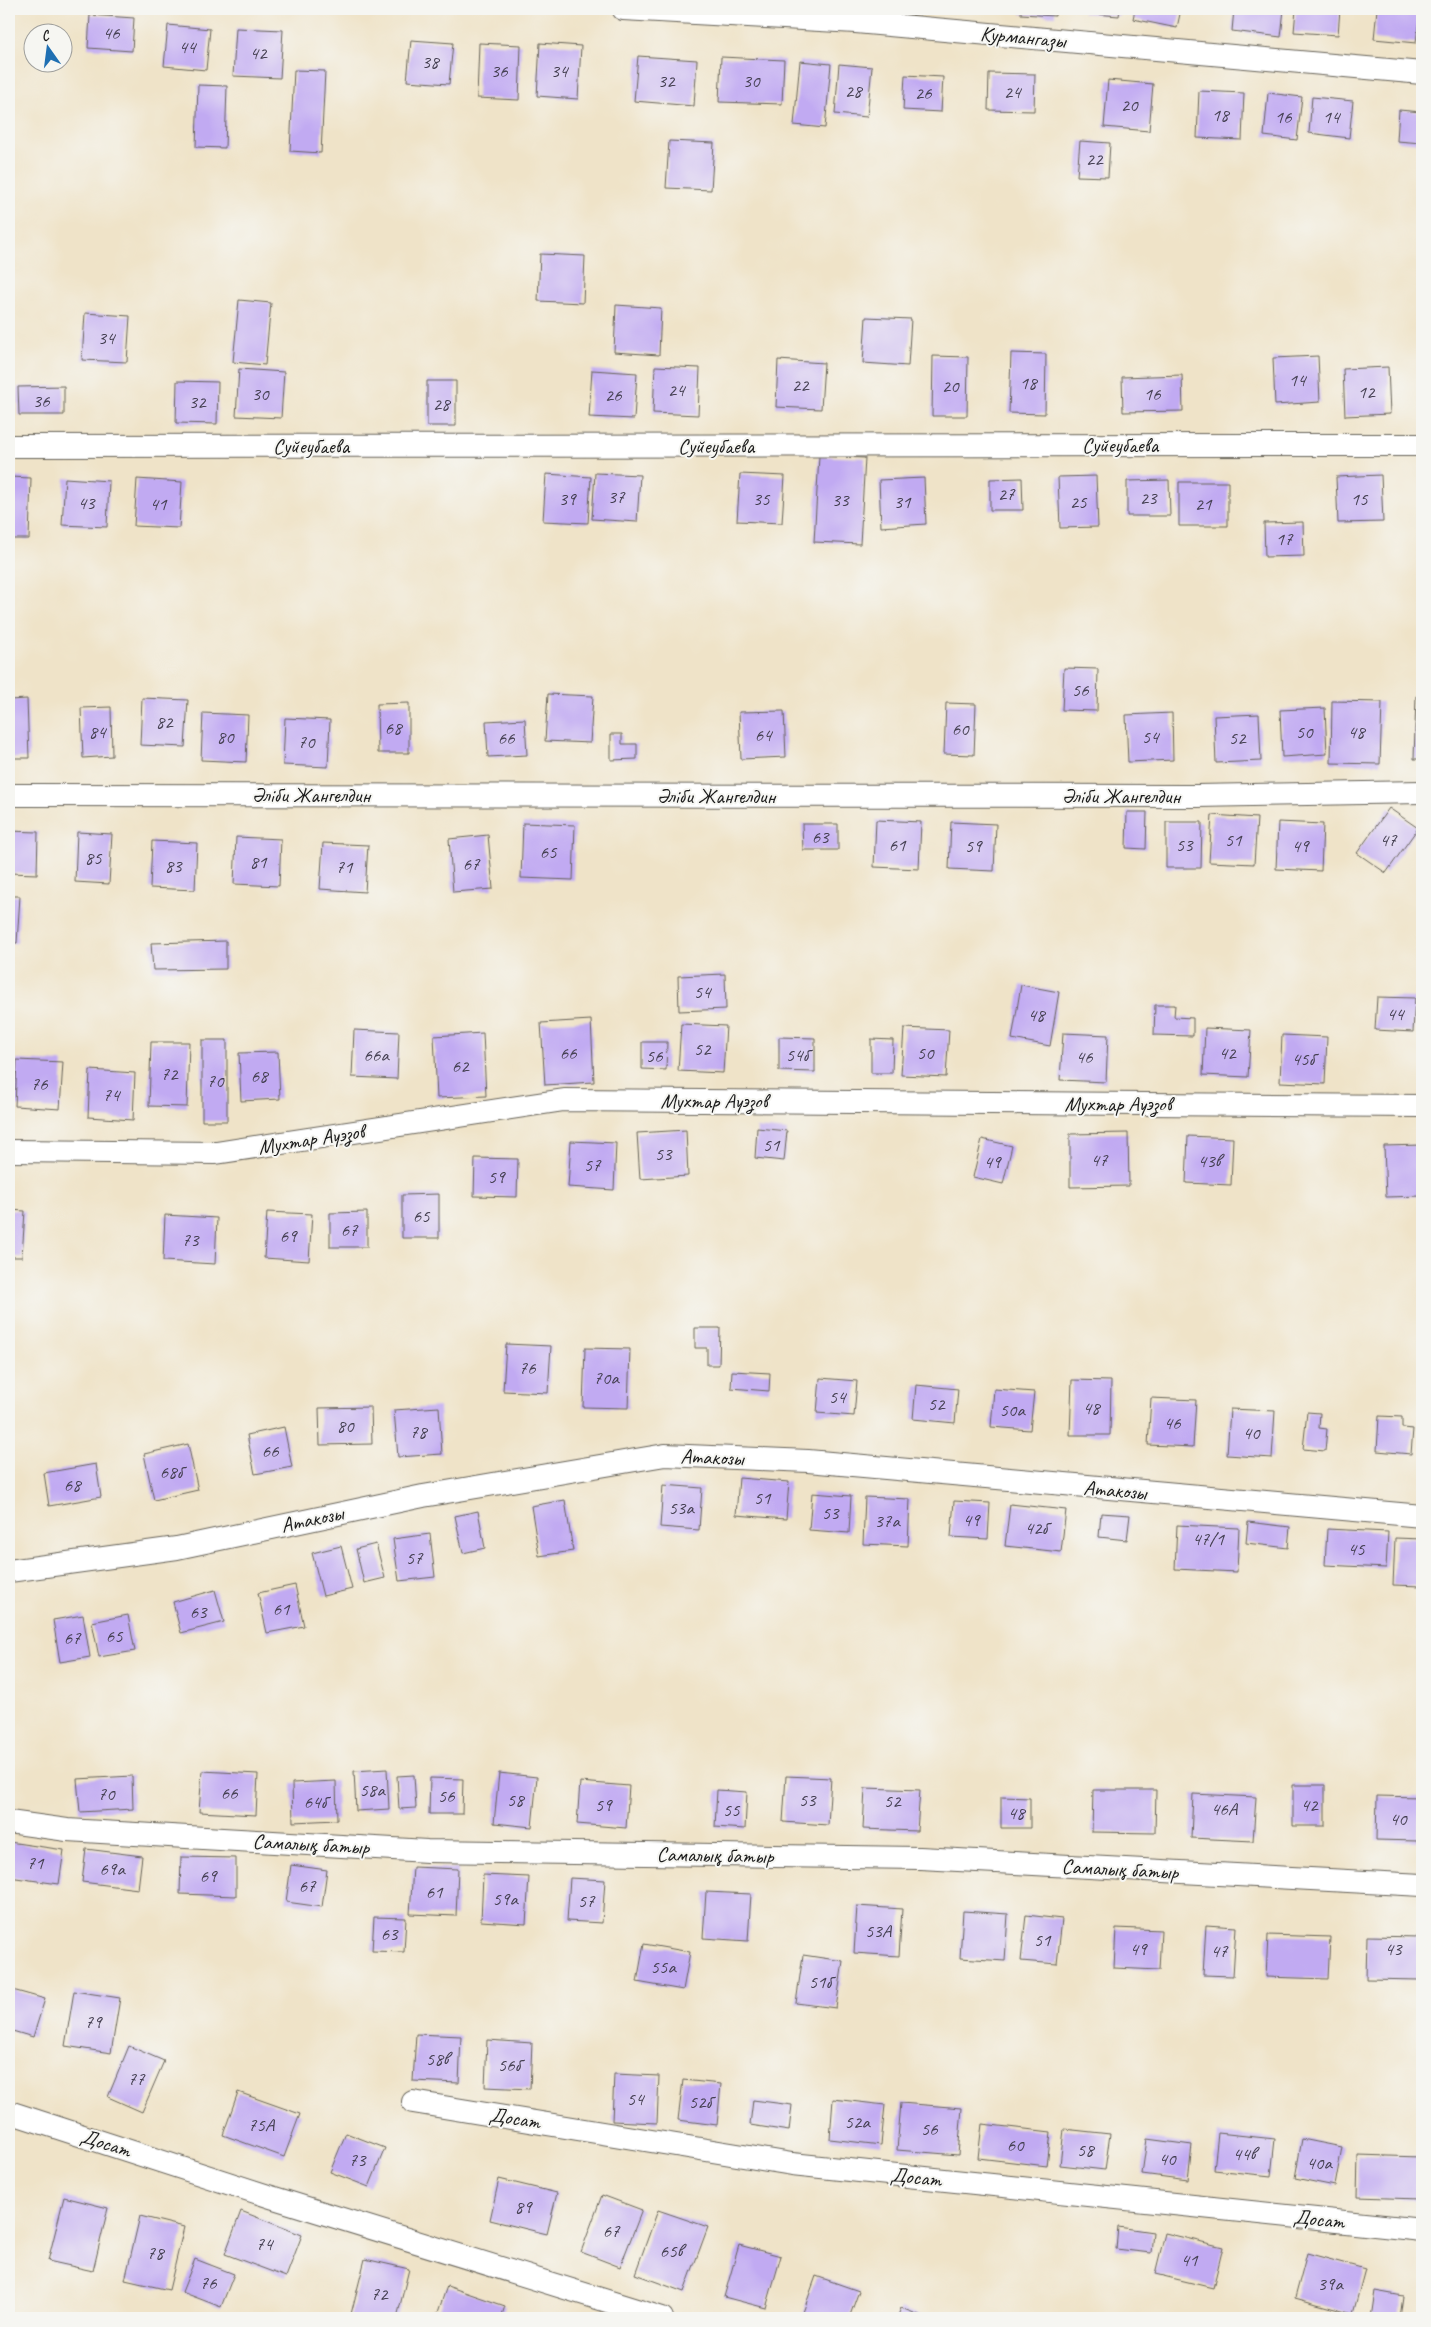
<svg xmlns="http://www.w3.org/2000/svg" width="1431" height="2327" viewBox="0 0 1431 2327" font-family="Caveat,sans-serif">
<rect width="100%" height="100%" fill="#f6f6f2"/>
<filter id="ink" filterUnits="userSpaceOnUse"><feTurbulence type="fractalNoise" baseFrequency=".02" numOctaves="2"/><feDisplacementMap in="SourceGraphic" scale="10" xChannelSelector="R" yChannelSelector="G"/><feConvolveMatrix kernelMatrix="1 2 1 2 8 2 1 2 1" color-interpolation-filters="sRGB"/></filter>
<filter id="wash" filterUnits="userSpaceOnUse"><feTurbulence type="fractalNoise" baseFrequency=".0096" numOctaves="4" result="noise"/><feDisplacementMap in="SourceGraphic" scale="20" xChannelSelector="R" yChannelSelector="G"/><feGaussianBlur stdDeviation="1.12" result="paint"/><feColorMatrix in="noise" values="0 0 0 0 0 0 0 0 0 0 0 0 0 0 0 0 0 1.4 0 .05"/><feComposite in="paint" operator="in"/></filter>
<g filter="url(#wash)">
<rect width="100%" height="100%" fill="#efe3c8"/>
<g id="blocks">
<path fill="#c1aaf2" d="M1021 9H1055V16L1021 14Z
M1084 9H1120L1119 16 1083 13Z
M1135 9H1181L1177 28 1133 19Z
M1234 9H1284L1281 37 1232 31Z
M1296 9H1340L1338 35 1294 32Z
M1377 9H1420L1416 43 1374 39Z
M90 15 134 18 132 51 88 48Z
M168 25 210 29 206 70 164 66Z
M236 28 283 30 280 78 233 76Z
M411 40 453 43 449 84 407 81Z
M479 43 521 45 519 100 477 98Z
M540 43 581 46 578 99 537 96Z
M638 56 697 60 694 106 634 101Z
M721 57 784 60 782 104 719 102Z
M800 61 831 64 825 128 794 125Z
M839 64 872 67 867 117 835 114Z
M294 70 325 71 321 153 290 151Z
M989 73 1035 74 1034 111 988 110Z
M905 75 943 77 941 112 903 110Z
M1108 80 1153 84 1149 131 1104 127Z
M198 85 227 86 225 148 196 147Z
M1199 91 1244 93 1242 140 1197 138Z
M1268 93 1302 97 1297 140 1264 136Z
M1312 97 1353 101 1349 138 1309 133Z
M1399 110 1422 112V143L1397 141Z
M669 141 714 143 711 190 666 188Z
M1080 141 1110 143 1108 177 1077 176Z
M540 254 585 256 583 303 538 301Z
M239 300 271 303 265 365 233 362Z
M616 305 661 308 659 355 614 352Z
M85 313 130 316 127 362 82 360Z
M866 317 911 319 908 366 863 363Z
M1011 353 1046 354 1045 414 1009 413Z
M933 356 968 357 967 416H932Z
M1318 356 1320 402 1275 405 1273 358Z
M778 360 824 363 821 409 776 407Z
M655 366 700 368 698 415 653 413Z
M1388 367 1390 414 1345 416 1343 369Z
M239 369 284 372 281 418 236 416Z
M592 370 637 373 634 419 589 417Z
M1182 375 1183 411 1123 412 1122 377Z
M177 381 218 382 217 424 176 423Z
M427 381H456V426H427Z
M64 386V415H19L18 387Z
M819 456 865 458 860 544 814 542Z
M595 473 640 475 637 522 592 519Z
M546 474 591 477 588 523 543 521Z
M740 474 785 476 782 523 737 521Z
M1381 475 1383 522 1338 523 1336 477Z
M1096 476 1098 527 1060 528 1058 477Z
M9 477 31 478 29 539H9Z
M65 478 109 481 107 527 62 525Z
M924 478 926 524 881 527 879 480Z
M1022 478 1023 510H990V479Z
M137 479 182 482 179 528 134 526Z
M1169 480 1170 516H1127V481Z
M1179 482H1228V526H1179Z
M1303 522 1304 556 1265 557 1264 523Z
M1064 668 1098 669 1097 711 1062 710Z
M548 694 593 696 590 743 545 741Z
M1416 696 1422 697V759H1414Z
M142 698 188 700 185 747 140 745Z
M27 699 29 758H9V700Z
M1332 701 1382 702 1380 764 1331 763Z
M409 703V753H378L377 704Z
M946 703 976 704 974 755 944 754Z
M111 707 112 756 83 758 81 708Z
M1325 708 1327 754 1282 757 1280 710Z
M784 711 786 757 741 759 739 712Z
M203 713 248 715 246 762 201 760Z
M1172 713 1173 760 1128 762 1126 715Z
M1259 714 1261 761 1216 763 1214 716Z
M285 718 330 720 328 767 283 765Z
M525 719 527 755 488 757 486 721Z
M611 734H622V744H637V759L611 760Z
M1389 808 1418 828 1386 873 1357 853Z
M1127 812H1147L1146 849 1126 848Z
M1212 815 1257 818 1254 864 1209 862Z
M876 820 921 822 919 869 874 867Z
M951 822 996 824 994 871 949 869Z
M1166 822H1202L1201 868H1166Z
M1278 822 1323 824 1321 871 1276 869Z
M523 823 575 825 573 880 521 878Z
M802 824H838V850H803Z
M9 831 38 832 37 874 9 873Z
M77 832 112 834 109 884 75 882Z
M488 835 493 889 453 892 449 839Z
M236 837 281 839 279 886 234 884Z
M152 841 197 843 195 890 150 888Z
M323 843 368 845 365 892 320 889Z
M9 896H20L17 943H9Z
M226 941V969L153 970 151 943Z
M725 974 726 1009 679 1011 678 976Z
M1021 985 1059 992 1050 1046 1012 1039Z
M1377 997 1415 998 1413 1032 1375 1030Z
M1155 1005H1175L1174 1017 1193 1018V1036L1154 1035Z
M591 1020 594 1082 545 1085 541 1023Z
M681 1024 726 1026 723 1073 678 1071Z
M904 1028 949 1030 946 1077 901 1075Z
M1205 1028 1251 1030 1248 1077 1203 1075Z
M354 1030 399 1032 397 1079 352 1077Z
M483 1033 486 1096 437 1098 434 1036Z
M1063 1033 1108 1035 1106 1082 1060 1080Z
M1282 1035 1327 1037 1325 1084 1280 1082Z
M779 1037 815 1038V1072L779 1071Z
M871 1039 893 1040 892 1073H871Z
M202 1040H227V1121H202Z
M151 1042H189L187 1107 149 1106Z
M642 1042H667L666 1070 642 1069Z
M278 1052 280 1099 241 1101 239 1053Z
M17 1060 63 1062 60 1109 15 1106Z
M90 1070 135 1073 133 1120 88 1117Z
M757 1128 787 1131 784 1161 755 1158Z
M686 1130 688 1176 640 1179 637 1133Z
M1128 1133 1129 1186 1070 1187V1134Z
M1188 1136 1233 1138 1231 1185 1186 1183Z
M982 1139 1012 1146 1003 1184 973 1177Z
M571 1141 616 1143 614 1190 568 1187Z
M1422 1145V1196L1386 1197 1384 1146Z
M475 1158 518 1159 517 1197 474 1196Z
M439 1194V1238H402V1195Z
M9 1210 25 1211 22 1257H9Z
M267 1212 312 1214 309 1261 264 1258Z
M367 1212V1247H330V1213Z
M165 1215 217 1218 215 1264 163 1261Z
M695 1328H720L719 1365H707V1348H695Z
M506 1344 551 1346 548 1393 503 1391Z
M585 1348 630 1349 628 1408 583 1407Z
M732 1371 770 1373 769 1391 731 1388Z
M820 1378 857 1381 854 1416 817 1413Z
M1072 1380 1111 1381 1110 1435H1070Z
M916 1385 958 1389 955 1423 913 1419Z
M994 1389 1034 1392 1030 1430 991 1427Z
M1151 1398 1196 1400 1193 1447 1148 1445Z
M371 1407 372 1444 320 1445 319 1408Z
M439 1407 442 1454 398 1457 394 1410Z
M1230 1409 1275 1411 1272 1458 1227 1455Z
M1307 1412 1320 1413 1319 1428 1327 1429 1325 1451 1303 1449Z
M1379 1416 1402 1417V1428L1413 1429 1411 1454 1377 1451Z
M284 1427 292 1467 255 1474 247 1435Z
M188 1444 198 1490 154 1500 144 1454Z
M96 1464 101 1497 49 1506 44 1473Z
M739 1478 789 1482 786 1519 736 1515Z
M663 1485 702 1488 699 1530 660 1527Z
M812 1493 851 1496 849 1533 809 1530Z
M865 1497 910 1499 908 1546 863 1544Z
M565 1500 573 1551 539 1556 531 1506Z
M954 1501 990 1503 988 1539 951 1537Z
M1010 1504 1066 1510 1061 1552 1005 1546Z
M478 1511 485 1548 463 1553 455 1516Z
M1101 1513 1130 1515 1127 1540 1099 1537Z
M1248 1522 1290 1527 1288 1548 1246 1543Z
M1177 1525 1239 1528 1237 1572 1175 1569Z
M1327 1529 1388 1532 1386 1568 1325 1565Z
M430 1534 435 1577 399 1581 393 1539Z
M1395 1538 1422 1539V1586L1393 1585Z
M376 1544 385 1578 364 1583 356 1549Z
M341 1546 352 1589 323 1596 312 1553Z
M295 1585 304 1626 267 1633 258 1593Z
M215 1590 224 1622 181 1633 173 1602Z
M83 1615 90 1657 60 1662 53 1620Z
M128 1615 135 1651 99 1657 92 1622Z
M387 1769 389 1809 356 1811 354 1771Z
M202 1771 258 1774 256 1815 199 1812Z
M499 1773 537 1777 532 1827 494 1823Z
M414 1775 416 1808 399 1809 397 1776Z
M132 1776 133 1809 80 1812 77 1779Z
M786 1776 831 1778 828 1825 783 1822Z
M430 1778 463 1779 462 1814H429Z
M336 1781 337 1820 293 1822 292 1783Z
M580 1782 629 1786 626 1828 577 1824Z
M1293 1785H1325V1826H1293Z
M865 1788 920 1790 917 1831 863 1829Z
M717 1790 747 1792 745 1829 715 1827Z
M1093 1790H1156L1155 1833 1092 1832Z
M1193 1794 1256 1797 1253 1841 1191 1838Z
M1377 1796 1420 1797 1418 1841 1376 1840Z
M1001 1797 1030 1798V1828H1001Z
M9 1842 64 1850 59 1884 9 1877Z
M86 1849 142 1856 138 1889 82 1882Z
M181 1857 236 1858V1896L180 1894Z
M291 1865 327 1870 322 1907 286 1902Z
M413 1867 458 1869 456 1916 410 1914Z
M483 1875 529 1877 526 1924 481 1921Z
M570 1878 605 1880 602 1923 567 1921Z
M706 1892 751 1894 748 1941 703 1938Z
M857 1906 902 1909 899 1956 854 1953Z
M963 1911 1008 1914 1005 1961 960 1958Z
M1026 1915 1062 1919 1057 1964 1021 1961Z
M374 1917 406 1918 404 1952 372 1951Z
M1206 1925 1236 1927 1233 1976 1203 1975Z
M1116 1928 1161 1930 1159 1970 1114 1968Z
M1268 1935 1330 1937 1328 1979 1266 1977Z
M1367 1936 1420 1937V1980L1366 1979Z
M644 1944 690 1952 683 1990 637 1982Z
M803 1955 843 1961 836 2008 796 2003Z
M9 1989 45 1999 33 2037 9 2030Z
M74 1991 120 1998 111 2053 65 2046Z
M416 2034 461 2036 459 2083 413 2081Z
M487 2040 532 2043 530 2089 485 2087Z
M129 2046 164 2061 142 2112 108 2097Z
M614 2074 659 2076 657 2123 612 2121Z
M683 2080 721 2084 717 2125 678 2120Z
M238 2092 300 2114 284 2157 223 2135Z
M833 2099 885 2105 881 2145 830 2139Z
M753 2100 792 2105 789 2131 750 2125Z
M901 2103 962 2108 958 2155 897 2150Z
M982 2124 1051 2132 1047 2166 978 2158Z
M1064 2129 1110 2134 1105 2170 1060 2165Z
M346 2133 385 2148 369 2187 330 2172Z
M1218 2133 1275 2139 1271 2176 1214 2170Z
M1147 2139 1192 2145 1188 2180 1142 2174Z
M1302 2139 1342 2147 1335 2186 1295 2178Z
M1358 2155 1420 2157 1419 2199 1357 2197Z
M499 2179 557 2193 547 2234 490 2220Z
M602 2195 642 2210 620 2267 581 2252Z
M64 2197 108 2208 93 2271 48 2261Z
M658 2210 708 2227 684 2292 635 2274Z
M241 2211 302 2235 286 2277 225 2254Z
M140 2216 184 2227 169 2290 125 2280Z
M1118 2227 1153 2232 1151 2253 1116 2249Z
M1165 2233 1223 2247 1213 2288 1155 2274Z
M739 2245 781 2256 766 2308 724 2297Z
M1307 2253 1365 2269 1353 2314 1295 2298Z
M195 2259 234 2274 221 2307 182 2292Z
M365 2259 409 2269 397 2318H350Z
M816 2276 859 2291 849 2318H801Z
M447 2286 505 2306 501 2318H436Z
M1375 2291 1403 2296 1400 2318H1371Z
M901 2308 927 2318H897Z"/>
</g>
</g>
<g filter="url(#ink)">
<use href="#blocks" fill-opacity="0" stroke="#666258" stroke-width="1"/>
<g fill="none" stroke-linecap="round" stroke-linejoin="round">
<defs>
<path id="minor" d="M623 9 856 22 1422 73
M9 446 1422 445
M9 795 1197 796 1422 792
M9 1151 216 1153 564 1100 1422 1106
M9 1571 177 1548 423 1496 665 1455 808 1461 1422 1516
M9 1822 67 1830 427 1851 920 1858 1422 1885
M413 2102 792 2164 1422 2230
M9 2112 271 2197 662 2318"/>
</defs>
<use href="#minor" stroke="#666258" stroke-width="24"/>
<use href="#minor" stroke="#fff" stroke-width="22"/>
</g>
</g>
<g text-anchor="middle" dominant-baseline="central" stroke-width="4" stroke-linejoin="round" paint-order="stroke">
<g font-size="19" fill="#454052">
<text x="111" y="33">46</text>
<text x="187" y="47">44</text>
<text x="258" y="53">42</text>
<text x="430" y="62">38</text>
<text x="499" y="71">36</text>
<text x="559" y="71">34</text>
<text x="666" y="81">32</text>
<text x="751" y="81">30</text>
<text x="853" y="91">28</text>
<text x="1012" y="92">24</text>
<text x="923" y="93">26</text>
<text x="1129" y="105">20</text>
<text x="1220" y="115">18</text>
<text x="1283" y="117">16</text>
<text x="1331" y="117">14</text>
<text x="1094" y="159">22</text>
<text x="106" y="338">34</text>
<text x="1297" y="380">14</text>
<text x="1028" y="383">18</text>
<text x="800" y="385">22</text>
<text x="950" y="386">20</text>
<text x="676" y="390">24</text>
<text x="1366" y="392">12</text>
<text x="260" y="394">30</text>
<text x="1152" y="394">16</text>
<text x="613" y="395">26</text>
<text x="41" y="401">36</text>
<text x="197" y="402">32</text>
<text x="441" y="404">28</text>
<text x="1006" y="494">27</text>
<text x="616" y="497">37</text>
<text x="1148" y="498">23</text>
<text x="567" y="499">39</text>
<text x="761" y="499">35</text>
<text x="1359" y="499">15</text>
<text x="840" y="500">33</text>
<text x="902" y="502">31</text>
<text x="1078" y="502">25</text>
<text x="86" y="503">43</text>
<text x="158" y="504">41</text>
<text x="1203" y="504">21</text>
<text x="1284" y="539">17</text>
<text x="1080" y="690">56</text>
<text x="164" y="722">82</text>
<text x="393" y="728">68</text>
<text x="960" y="729">60</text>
<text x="97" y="732">84</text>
<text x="1304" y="732">50</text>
<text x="1356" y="732">48</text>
<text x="763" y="735">64</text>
<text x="225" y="737">80</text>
<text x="1150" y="737">54</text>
<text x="506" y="738">66</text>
<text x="1237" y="738">52</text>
<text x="306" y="742">70</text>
<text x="820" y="837">63</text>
<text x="1233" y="840">51</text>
<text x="1388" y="840">47</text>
<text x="897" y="845">61</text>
<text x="1184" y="845">53</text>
<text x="973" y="846">59</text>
<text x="1300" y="846">49</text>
<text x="548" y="852">65</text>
<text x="93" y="858">85</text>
<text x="258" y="862">81</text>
<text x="471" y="864">67</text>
<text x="173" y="866">83</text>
<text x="344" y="867">71</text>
<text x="702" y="992">54</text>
<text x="1395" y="1014">44</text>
<text x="1036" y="1015">48</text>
<text x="702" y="1049">52</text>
<text x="568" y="1053">66</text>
<text x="925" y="1053">50</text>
<text x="1227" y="1053">42</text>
<text x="376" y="1055">66а</text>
<text x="797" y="1055">54б</text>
<text x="654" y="1056">56</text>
<text x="1084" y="1057">46</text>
<text x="1303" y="1059">45б</text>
<text x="460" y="1066">62</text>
<text x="169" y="1074">72</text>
<text x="259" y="1076">68</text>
<text x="215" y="1081">70</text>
<text x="39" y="1084">76</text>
<text x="111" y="1095">74</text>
<text x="771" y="1145">51</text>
<text x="663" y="1154">53</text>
<text x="1099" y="1160">47</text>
<text x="1209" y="1161">43в</text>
<text x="992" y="1162">49</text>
<text x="592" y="1165">57</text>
<text x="496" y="1177">59</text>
<text x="421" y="1216">65</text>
<text x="349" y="1230">67</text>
<text x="288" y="1236">69</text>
<text x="190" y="1240">73</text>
<text x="527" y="1368">76</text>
<text x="606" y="1378">70а</text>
<text x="837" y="1397">54</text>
<text x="936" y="1404">52</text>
<text x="1091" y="1408">48</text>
<text x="1012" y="1410">50а</text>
<text x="1172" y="1423">46</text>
<text x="345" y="1426">80</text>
<text x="418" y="1432">78</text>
<text x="1251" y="1433">40</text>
<text x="270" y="1451">66</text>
<text x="171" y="1472">68б</text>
<text x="72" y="1485">68</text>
<text x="762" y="1498">51</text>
<text x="681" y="1508">53а</text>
<text x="830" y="1513">53</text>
<text x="971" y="1520">49</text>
<text x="887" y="1521">37а</text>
<text x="1036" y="1528">42б</text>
<text x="1208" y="1539">47/1</text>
<text x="1356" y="1549">45</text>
<text x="414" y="1558">57</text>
<text x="281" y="1609">61</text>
<text x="198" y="1612">63</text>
<text x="114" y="1636">65</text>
<text x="72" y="1638">67</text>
<text x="372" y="1790">58а</text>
<text x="229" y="1793">66</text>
<text x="106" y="1794">70</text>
<text x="446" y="1796">56</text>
<text x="515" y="1800">58</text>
<text x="807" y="1800">53</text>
<text x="892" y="1801">52</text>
<text x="315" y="1802">64б</text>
<text x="603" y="1805">59</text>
<text x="1309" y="1805">42</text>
<text x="1224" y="1809">46А</text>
<text x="731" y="1810">55</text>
<text x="1016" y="1813">48</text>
<text x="1398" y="1819">40</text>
<text x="35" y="1863">71</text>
<text x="112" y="1869">69а</text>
<text x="208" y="1876">69</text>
<text x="307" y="1886">67</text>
<text x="434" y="1892">61</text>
<text x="505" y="1899">59а</text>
<text x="586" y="1901">57</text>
<text x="878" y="1931">53А</text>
<text x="389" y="1934">63</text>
<text x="1042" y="1940">51</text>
<text x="1138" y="1949">49</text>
<text x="1393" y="1949">43</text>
<text x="1219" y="1951">47</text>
<text x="663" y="1967">55а</text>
<text x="820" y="1982">51б</text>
<text x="93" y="2022">79</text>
<text x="437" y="2059">58в</text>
<text x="509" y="2065">56б</text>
<text x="136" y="2079">77</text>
<text x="635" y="2099">54</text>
<text x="700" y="2102">52б</text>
<text x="857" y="2122">52а</text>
<text x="261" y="2125">75А</text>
<text x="929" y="2129">56</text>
<text x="1015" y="2145">60</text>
<text x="1085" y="2150">58</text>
<text x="1244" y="2154">44в</text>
<text x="1167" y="2159">40</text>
<text x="357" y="2160">73</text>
<text x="1319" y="2163">40а</text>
<text x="523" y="2207">89</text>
<text x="611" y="2231">67</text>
<text x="264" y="2244">74</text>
<text x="671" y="2251">65в</text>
<text x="155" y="2253">78</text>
<text x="1189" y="2260">41</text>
<text x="208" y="2283">76</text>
<text x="1330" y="2284">39а</text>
<text x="379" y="2294">72</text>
</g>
<g font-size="21" fill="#1c1c1c" stroke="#f6f6f2">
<text transform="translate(1023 37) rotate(5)">Курмангазы</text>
<text x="1120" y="445">Суйеубаева</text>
<text x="311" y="446">Суйеубаева</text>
<text x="716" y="446">Суйеубаева</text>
<text x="311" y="795">Әліби Жангелдин</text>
<text x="716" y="796">Әліби Жангелдин</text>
<text x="1121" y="796">Әліби Жангелдин</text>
<text x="714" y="1101">Мухтар Ауэзов</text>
<text x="1118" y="1104">Мухтар Ауэзов</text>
<text transform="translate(311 1139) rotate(-9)">Мухтар Ауэзов</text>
<text transform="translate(712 1457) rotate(2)">Атакозы</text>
<text transform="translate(1115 1490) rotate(5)">Атакозы</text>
<text transform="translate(312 1519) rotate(-12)">Атакозы</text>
<text transform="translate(311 1844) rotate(3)">Самалық батыр</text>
<text transform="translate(715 1855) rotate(1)">Самалық батыр</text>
<text transform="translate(1120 1869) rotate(3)">Самалық батыр</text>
<text transform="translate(515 2118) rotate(9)">Досат</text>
<text transform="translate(106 2143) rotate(18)">Досат</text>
<text transform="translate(916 2177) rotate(6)">Досат</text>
<text transform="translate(1319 2219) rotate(6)">Досат</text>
</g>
</g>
<rect width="1431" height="2327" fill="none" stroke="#f6f6f2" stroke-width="30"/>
<g transform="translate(48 48) rotate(346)"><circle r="24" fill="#f6f6f2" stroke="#9f9f9c"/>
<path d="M0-4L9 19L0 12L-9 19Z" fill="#1f6fb2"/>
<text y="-8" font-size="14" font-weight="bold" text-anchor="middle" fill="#1c1c1c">С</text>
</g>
</svg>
